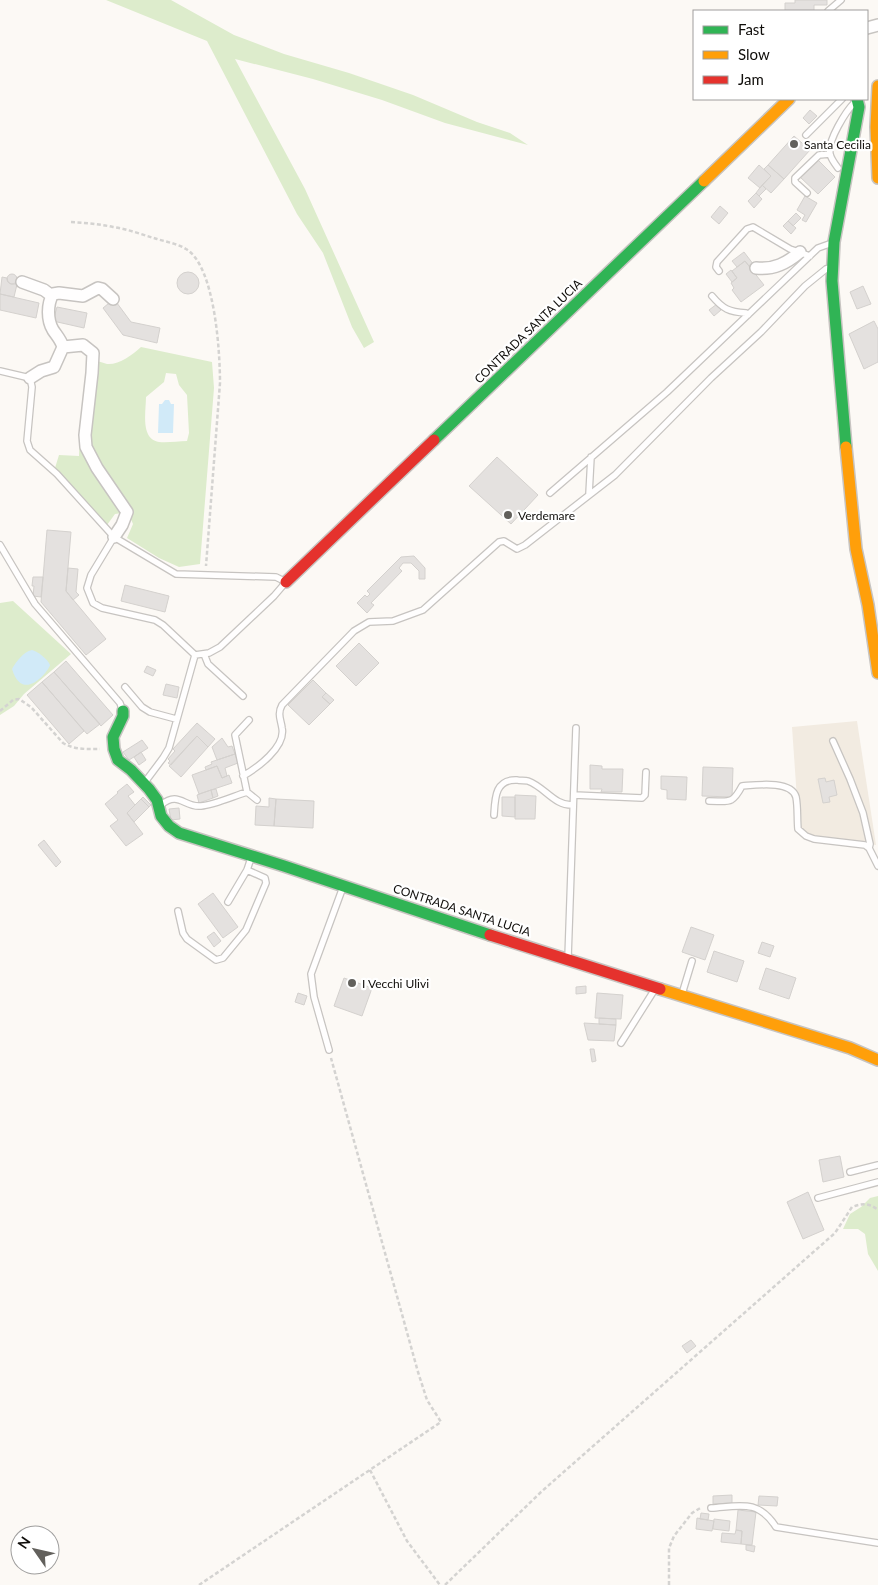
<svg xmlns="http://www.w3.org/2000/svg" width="878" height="1585" viewBox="0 0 878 1585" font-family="Lato,sans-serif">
<rect width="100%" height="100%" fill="#fcf9f5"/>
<path fill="#f2ebe1" d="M857 721 876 845 807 836 799 828 792 727Z"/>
<path fill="#ddeccc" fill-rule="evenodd" d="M106 0H171L234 35 284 54 349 73 413 95 477 122 510 133 528 145 445 123 382 100 313 79 235 59 305 189 374 342 364 348 352 327 323 253 297 214 207 41Z
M141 347 212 362 214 388 200 564 179 567 159 558 127 538 133 524 130 517 122 513 115 514 107 525 55 468 59 455 79 456 80 429 85 427 94 360C98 361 103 363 107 364 119 365 132 355 141 347ZM166 373 176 374 179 385 187 395 189 433 187 441C178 441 168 443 159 442 140 439 146 411 146 397L164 382Z
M13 601 71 654 24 694 14 706 0 715V603Z
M878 1196V1271L868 1254 865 1234 858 1229H843L850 1214 861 1207 870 1198Z"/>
<path fill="#d1eaf8" d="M165 400H169L171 404H174L173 433H158L159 404H162Z
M32 650C37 651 48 659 50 665 50 669 23 705 12 669 16 662 23 652 32 650Z"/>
<path fill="#e4e1df" stroke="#d4d1ce" d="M795 0H827V5H814V11H785V3H795Z
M810 110 817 116 809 124 803 118Z
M794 136 810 150 784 179 768 165Z
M818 160 835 177 818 194 800 177Z
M759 165 771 176 760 188 748 178Z
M768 165 784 179 771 193 762 185 771 176 764 169Z
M762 185 766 189 759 196 756 193Z
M756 193 762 199 754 208 748 201Z
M805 196 817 203 806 222 802 220 805 215 797 210Z
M720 206 728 213 719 224 711 217Z
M796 213 801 218 793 226 788 221Z
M788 221 796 228 791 234 783 226Z
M744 252 760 273 756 275 745 261 737 267 732 261Z
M745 261 764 285 741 302 732 290 734 288 731 283 737 278 732 271Z
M731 270 737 278 732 282 726 274Z
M177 283a11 11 0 1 1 22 0a11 11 0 1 1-22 0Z
M7 279a5 5 0 1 1 10 0a5 5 0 1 1-10 0Z
M2 277 7 278 8 282 11 284H15L18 280 14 297 0 294Z
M863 286 871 304 857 309 850 292Z
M0 294 39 303 36 318 0 310Z
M114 299 131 322 160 328 157 343 123 335 103 308Z
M717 304 721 310 714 316 709 310Z
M57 307 87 313 84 328 53 321Z
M874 321 878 329V362L864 369 849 334Z
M497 457 538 495 511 524 469 486Z
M47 530 71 532 66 591 106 639 86 655 41 602Z
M414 556 425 568V579H419V571L411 563H403L399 568 402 571 371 603 374 605 367 613 357 603 365 595 367 597 370 594 367 591 401 557Z
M68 568 78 569 76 592 79 595 73 600 66 591Z
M33 577H43L41 597 33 596 34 586H32Z
M125 585 169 596 165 612 121 601Z
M359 643 379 663 356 686 336 666Z
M66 661 113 715 101 726 54 672Z
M147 666 156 670 153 676 144 672Z
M54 672 100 724 87 734 42 682Z
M313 680 326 693 322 697 330 704 309 725 288 705Z
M42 682 84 731 69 744 27 695Z
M166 684 179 687 177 698 163 695Z
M326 693 334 700 330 704 322 697Z
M197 723 215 739 208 747 197 736 171 765 168 763 170 761 168 759 175 751 173 749Z
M197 736 208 747 181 777 169 766Z
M222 738 228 747 232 746 235 754 217 760 212 747Z
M142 740 148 748 129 760 123 752Z
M141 752 146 760 139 765 134 757Z
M235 754 238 763 225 768 227 776 222 778 217 766 206 770 205 767 212 764 211 762Z
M590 765 602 766V769H623L622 792H601L602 789H590Z
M217 766 222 778 229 775 232 783 199 794 192 775Z
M703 767 733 768 732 797 702 796Z
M661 776 687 777 686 800 667 799V790L661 789Z
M825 778 826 782 834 780 837 795 829 797 830 802 823 803 818 779Z
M127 784 134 792 128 796 135 805 127 813 143 834 126 846 110 826 118 820 105 804 118 793 117 792Z
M216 789 218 796 213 798 211 790Z
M211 790 213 798 199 803 197 795Z
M515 795 536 796 535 819H515Z
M143 797 151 805 149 807 141 799Z
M502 797H515V817L502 816Z
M269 798 276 799 274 826 255 825 256 806 269 807Z
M141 799 149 807 134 822 127 813Z
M276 799 314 801 313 828 274 826Z
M179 808 180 819 171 820 169 809Z
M44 840 61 862 56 867 38 845Z
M213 893 238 927 223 938 198 904Z
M691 927 714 935 705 960 682 952Z
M214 932 221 941 214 947 207 937Z
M762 942 774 946 770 957 758 953Z
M714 951 744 961 737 982 707 972Z
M766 968 796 978 789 999 759 989Z
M344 978 372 988 362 1016 334 1006Z
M586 986V993L576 994V987Z
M298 993 307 996 304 1005 295 1002Z
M597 993 623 995 621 1019 595 1018Z
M599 1018 616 1019V1025L599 1024Z
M584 1023 616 1025 614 1041 588 1040Z
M590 1049H594L596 1061 592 1062Z
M840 1156 844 1177 823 1182 819 1160Z
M808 1192 824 1230 803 1239 787 1202Z
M691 1340 696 1346 687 1353 682 1346Z
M732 1495V1503L713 1504V1496Z
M759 1496 778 1497 777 1506 758 1505Z
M738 1510 756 1512 752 1545 741 1544 742 1531 736 1530Z
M701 1513 709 1514 708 1520 700 1519Z
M697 1518 714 1521 712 1531 696 1529Z
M714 1519 730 1521 729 1531 713 1529Z
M736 1530 742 1531 741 1544 721 1542 722 1533 735 1534Z
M746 1545 755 1546 754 1552 746 1550Z"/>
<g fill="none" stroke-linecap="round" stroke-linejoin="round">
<defs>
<path id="lane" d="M828 11 841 0
M806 135 842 99
M838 168C835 164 831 159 830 154 827 141 846 111 855 102
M807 193 795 182V178L819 155 830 154
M719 271 716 267 717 262 747 229 753 227 790 249 810 256
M712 296C723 309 729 312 746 313L748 315
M0 371 30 378 32 387 27 441 30 450 57 474 114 537 176 574 276 577 286 582 274 596 220 647 209 653 195 655
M550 493 667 392 818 248 832 243
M589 494 591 457
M114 537 91 575 87 588 93 603 102 608 155 620 163 625 195 655 169 748 163 758 145 782
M0 545 35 604 120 703 122 709
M204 654 208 664 243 696
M125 687 142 707 150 712 176 719
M249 720 235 735 247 792 257 800
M833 741 850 779 863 813 870 844 869 848
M243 776C257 768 286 747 282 728 281 720 277 714 282 705L354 631 369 622 393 621 423 610 499 542 504 541 517 549 525 545 615 475 711 378 761 332 805 286 826 269 830 268
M574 795 642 798 645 795 646 772
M709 801C729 801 732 805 742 786 756 785 791 780 796 797 798 807 797 819 798 829L806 836 814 839 865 845 869 848 878 866
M161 805C179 790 184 808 201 806 214 805 234 796 247 792
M494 815C495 798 495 779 517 780 520 781 525 780 528 781 545 787 554 806 573 805
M228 902 247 870 251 858
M178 911 183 933 187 939 216 960 223 958 246 930 266 883 265 878 247 870
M568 958 576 728
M682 994 692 961
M621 1043 655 989
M329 1050 314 997 311 974 343 887
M850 1172 878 1165
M818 1198 878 1182
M711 1508C740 1506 758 1499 776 1527L878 1543"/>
<path id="street" d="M867 28 878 25
M756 268C774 270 787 263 800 252
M22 282 44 290 52 296
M63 347 83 345 93 353 92 373 85 435 86 447 97 468 127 512 122 525 114 537
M30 378 41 371 54 367 63 347C61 340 57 336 53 330 47 320 47 304 53 294L59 293 83 296 98 288 102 289 113 299"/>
<path id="fast" d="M434 440 704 181
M846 447 832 281 834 242 859 107 857 99
M123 711V716L113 737 114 749 118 760 131 770 149 789 157 800 161 816 169 826 179 833 284 866 490 935"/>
<path id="slow" d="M878 86 876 127 878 178
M704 181 789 99
M846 447 856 549 868 605 878 673
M660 989 850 1048 878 1060"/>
<path id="jam" d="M286 582 434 440
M490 935 660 989"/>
</defs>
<use href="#lane" stroke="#c7c4c1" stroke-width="8"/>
<use href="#street" stroke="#c7c4c1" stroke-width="14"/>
<use href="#fast" stroke="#c7c4c1" stroke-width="14"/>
<use href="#slow" stroke="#c7c4c1" stroke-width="14"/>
<use href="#jam" stroke="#c7c4c1" stroke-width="14"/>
<path stroke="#d4d3d1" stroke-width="2.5" stroke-dasharray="4 2.5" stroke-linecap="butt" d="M71 222C85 223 99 224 113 227 128 229 143 235 157 239 167 242 178 244 186 249 215 266 220 352 220 383L206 566
M0 711 13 700 19 699 31 707 63 743C75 750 87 749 100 749
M370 1470 407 1541 440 1585
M199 1585 441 1422 427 1400 418 1372 331 1058
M445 1585 541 1492 835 1233 852 1207C863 1203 869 1203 878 1210
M669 1585V1548L674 1536 692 1513 702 1507"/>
<use href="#lane" stroke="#fffefe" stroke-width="5.5"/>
<use href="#street" stroke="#fffefe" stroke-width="11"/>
<use href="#fast" stroke="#30b455" stroke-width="11"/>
<use href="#slow" stroke="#ff9f0a" stroke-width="11"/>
<use href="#jam" stroke="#e5322d" stroke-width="11"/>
</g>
<g fill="#62605c" stroke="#fff" stroke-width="2">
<circle cx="794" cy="144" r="5"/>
<circle cx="508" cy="515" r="5"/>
<circle cx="352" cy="983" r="5"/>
</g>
<g text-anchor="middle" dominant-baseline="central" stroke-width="4.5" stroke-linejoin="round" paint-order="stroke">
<g font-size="12" fill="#0f0d0a" stroke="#fff" text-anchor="start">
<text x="804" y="144">Santa Cecilia</text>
<text x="518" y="515">Verdemare</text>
<text x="362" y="983">I Vecchi Ulivi</text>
</g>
<g font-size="12" fill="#0f0d0a" stroke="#fff">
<text transform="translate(528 331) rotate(-44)">CONTRADA SANTA LUCIA</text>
<text transform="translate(462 910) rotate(18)">CONTRADA SANTA LUCIA</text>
</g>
</g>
<rect x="693" y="10" width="175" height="90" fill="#ffffff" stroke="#9f9e9d"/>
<rect x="703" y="26" width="25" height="8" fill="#30b455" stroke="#9f9e9d"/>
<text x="738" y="35" font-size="15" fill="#0f0d0a">Fast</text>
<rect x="703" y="51" width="25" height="8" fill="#ff9f0a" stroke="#9f9e9d"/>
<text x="738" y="60" font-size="15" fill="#0f0d0a">Slow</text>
<rect x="703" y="76" width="25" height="8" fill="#e5322d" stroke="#9f9e9d"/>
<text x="738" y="85" font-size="15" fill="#0f0d0a">Jam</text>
<g transform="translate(35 1550) rotate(304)"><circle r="24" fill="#ffffff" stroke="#9f9e9d"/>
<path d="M0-4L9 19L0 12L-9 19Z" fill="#62605c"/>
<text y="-8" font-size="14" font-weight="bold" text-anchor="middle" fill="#0f0d0a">N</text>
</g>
</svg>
